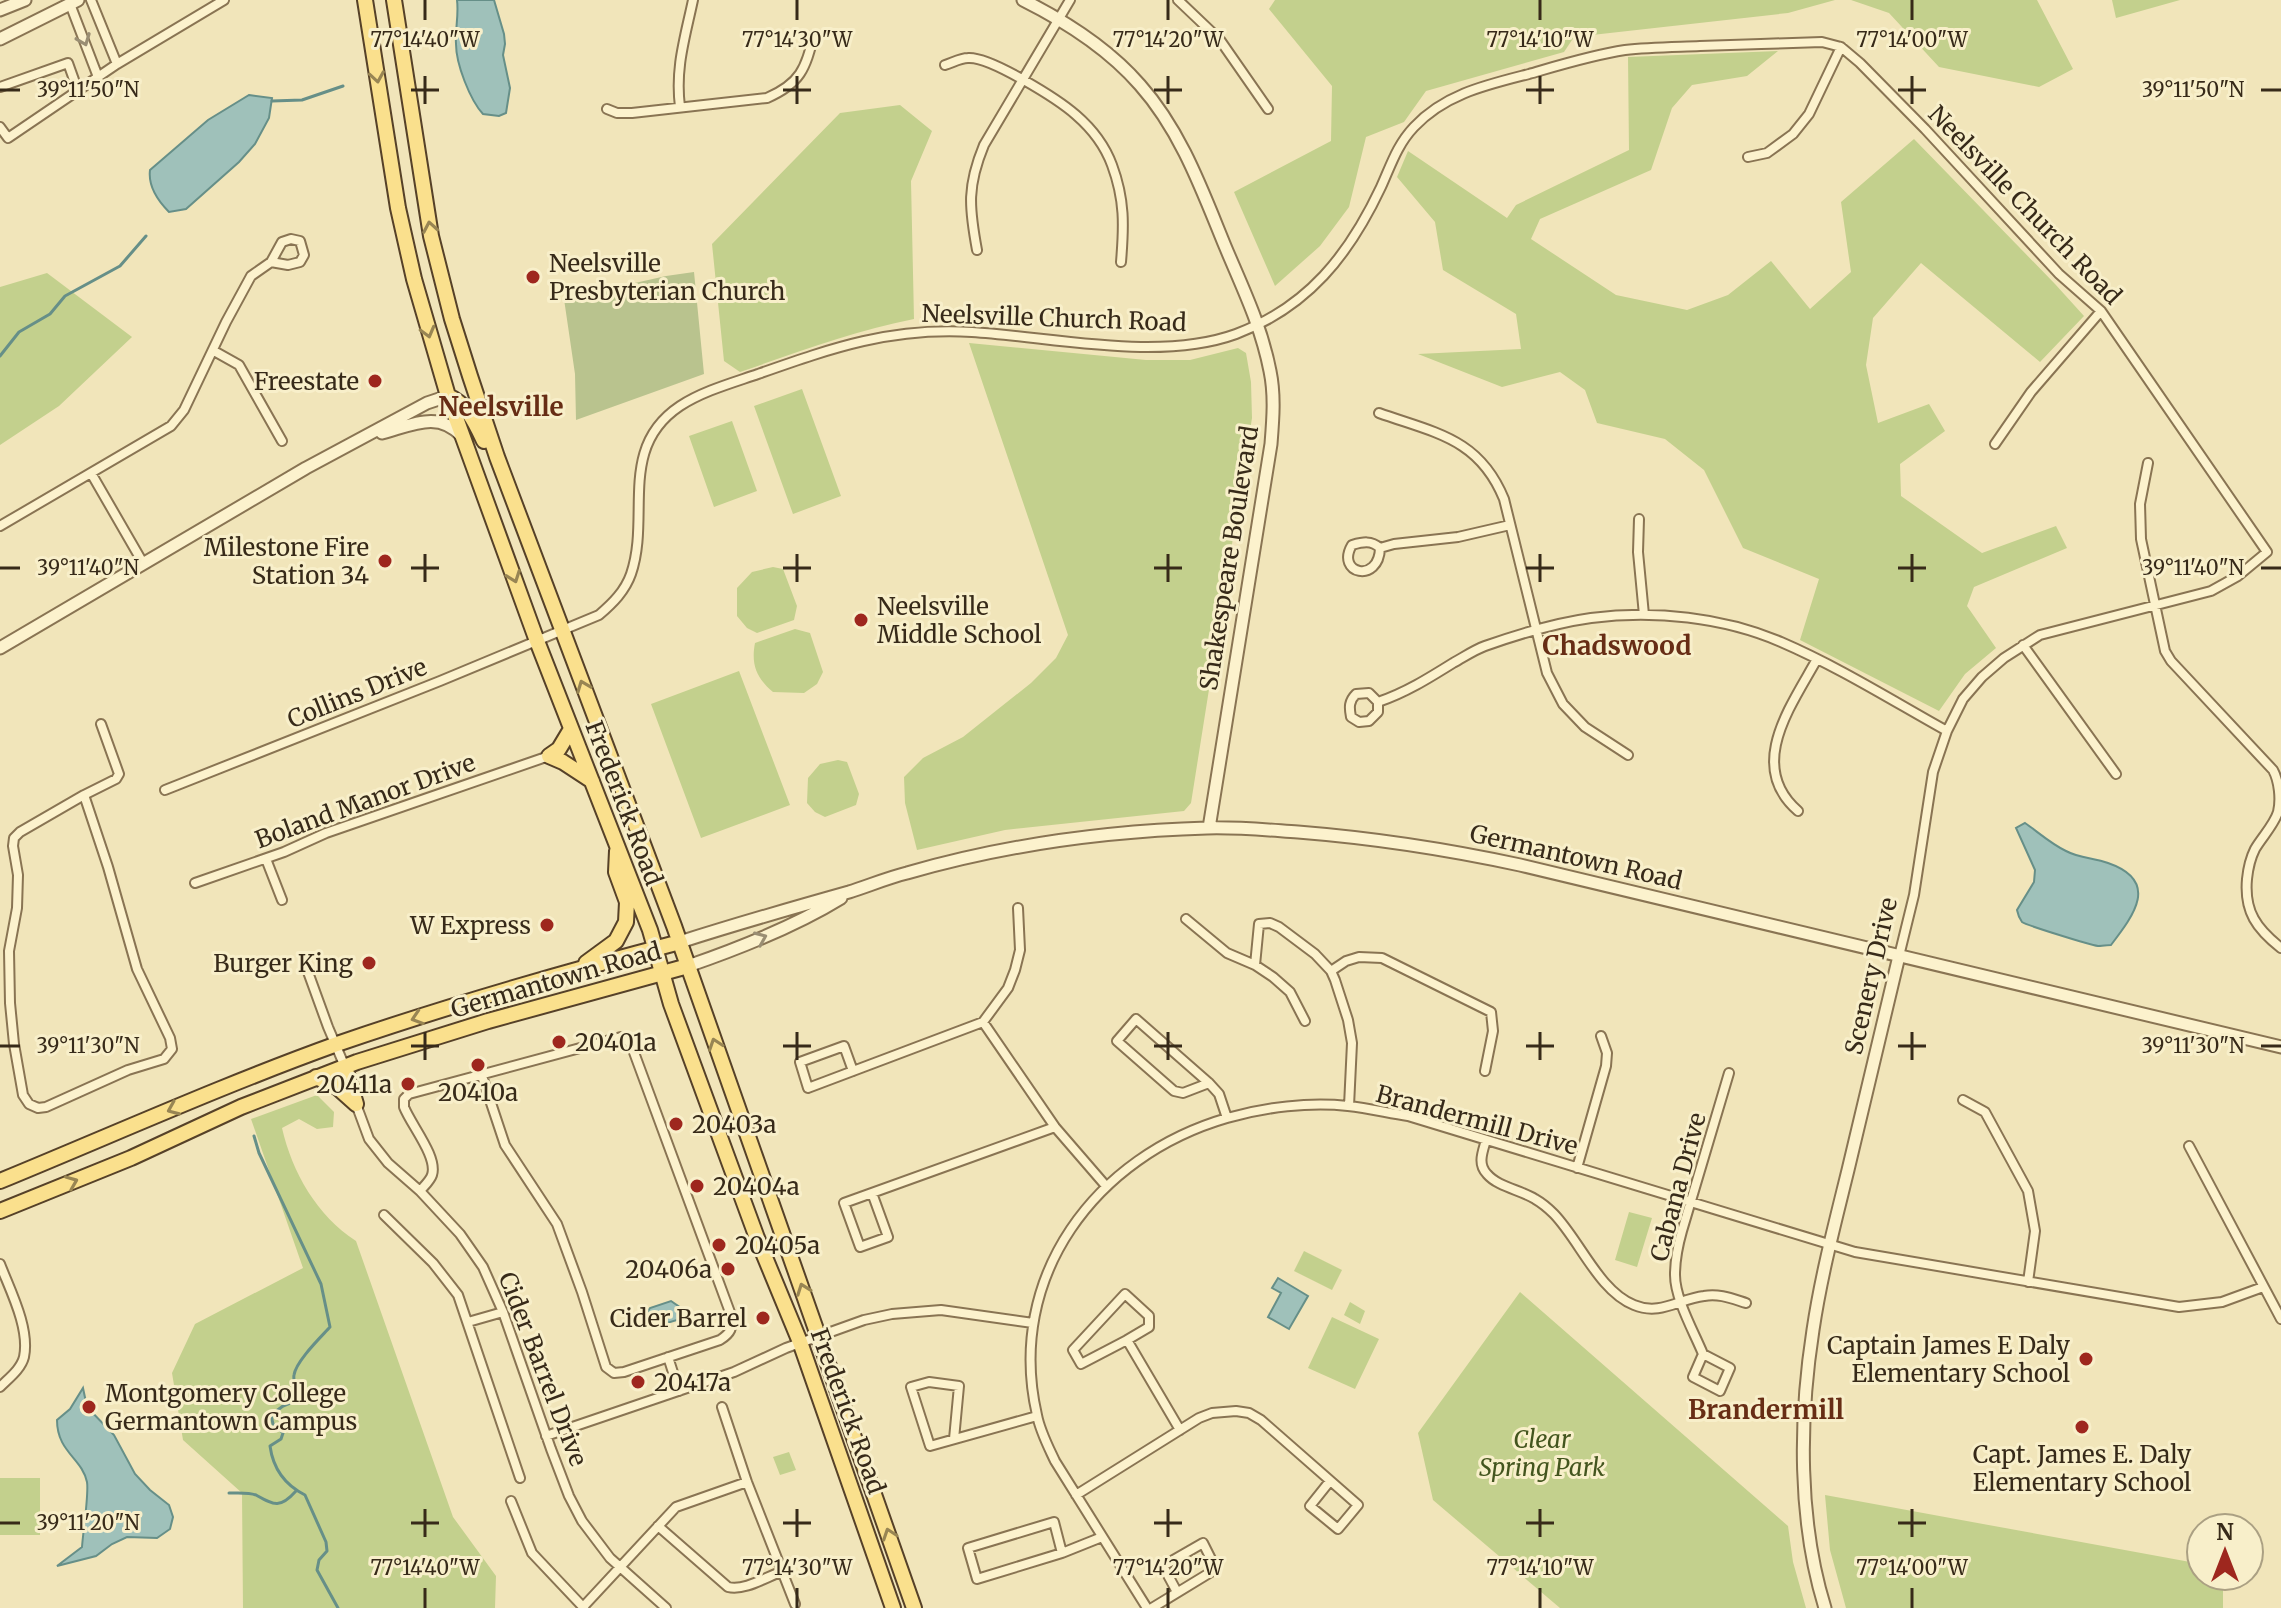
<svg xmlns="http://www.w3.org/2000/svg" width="2281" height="1608" viewBox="0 0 2281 1608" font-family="Merriweather,serif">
<rect width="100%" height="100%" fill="#f1e5ba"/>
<path fill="#c3d08d" d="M1275 0H1835L1788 13 1574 37 1564 52 1426 91 1404 122 1366 137 1349 207 1320 246 1275 286 1234 192 1331 141 1332 86 1269 9Z
M1851 0H2037L2073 69 2039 87 1939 67 1889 13Z
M2112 0H2180L2116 18Z
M1778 51 1747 76 1692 85 1672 108 1651 170 1540 219 1531 239 1616 295 1687 310 1728 295 1771 261 1810 309 1851 272 1841 202 1914 139 2055 284 2084 316 2040 362 1921 263 1873 318 1866 365 1878 423 1929 404 1945 431 1900 464 1901 496 1982 553 2056 526 2067 548 1974 587 1967 606 1996 648 1965 674 1939 711 1800 640 1819 579 1743 548 1704 470 1665 439 1597 423 1585 390 1560 372 1502 387 1418 354 1521 349 1516 314 1443 270 1435 222 1397 177 1408 151 1507 218 1516 205 1629 150 1628 57Z
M900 105 932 131 911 181 914 319C854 331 798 352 740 372L724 361 712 244 840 113Z
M47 273 132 337 59 406 0 445V287Z
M969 343 1146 360H1190L1238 348 1246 353 1251 382 1252 418 1191 803 1184 811 1005 830 917 850 905 803 904 777 923 758 963 737 1031 683 1056 658 1068 635Z
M802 389 841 496 793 514 754 406Z
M732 421 757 491 714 507 689 436Z
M773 567 783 569 797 606 794 620 757 633 747 628 737 616V588L752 572Z
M795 629 810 633 823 672 817 684 804 693 773 692C756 678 751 664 755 643Z
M739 671 790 805 701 838 651 704Z
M838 760 847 762 859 794 856 805 825 817 815 812 807 803 808 778 820 764Z
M317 1095 334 1112 333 1127 317 1129 299 1119 282 1128C292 1172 317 1216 356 1241L453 1517 496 1576 495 1608H243L242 1493 183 1440 172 1373 195 1324 303 1268 251 1119Z
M1629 1212 1652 1218 1637 1267 1615 1260Z
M1304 1251 1342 1270 1332 1290 1294 1271Z
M1520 1292 1788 1526 1793 1562 1806 1608H1560L1433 1500 1418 1433Z
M1350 1302 1365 1311 1360 1324 1344 1315Z
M1332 1317 1379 1339 1355 1389 1308 1368Z
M789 1452 796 1470 780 1475 773 1457Z
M0 1478H40V1535H0Z
M1825 1495 2201 1564V1576H2223V1608H1846L1830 1550Z"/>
<path fill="#b9c38e" d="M694 272 704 374 576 420 575 374 564 299 666 276Z"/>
<path fill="#9fc1ba" stroke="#668f88" stroke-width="2" d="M457 0H494L504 34 505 44 503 55 510 88 506 113 499 116 483 114C470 100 456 64 456 44 455 29 459 15 457 0Z
M249 95 272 98 269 118 255 144 239 162 186 209 169 212C158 201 148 186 150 170L208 120Z
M2025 823C2038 832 2051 844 2066 851 2079 858 2094 858 2108 863 2160 881 2134 915 2111 945 2109 945 2100 946 2098 946 2090 945 2026 925 2022 922 2019 918 2018 915 2017 910L2034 882 2035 870 2016 828Z
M1278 1278 1308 1296 1289 1329 1268 1317 1281 1293 1272 1288Z
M671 1301 681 1308 677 1320 657 1326 645 1323 644 1317 650 1308Z
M83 1388 87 1407 114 1435 135 1474 150 1490 169 1505 173 1517 170 1529 157 1538 127 1537 112 1544 96 1556 57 1566 82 1547C83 1532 89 1494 87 1482 82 1458 57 1452 57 1420L70 1409Z"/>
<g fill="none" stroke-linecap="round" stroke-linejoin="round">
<path stroke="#668f88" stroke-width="3" d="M272 101 302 100 343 86
M0 356 19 332 50 314 65 296 120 266 146 236
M254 1136 259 1153 321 1284 330 1327C321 1337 296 1361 294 1375 293 1379 296 1394 295 1401L283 1406 271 1415 273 1424 283 1433 281 1439 270 1446C273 1468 285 1485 305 1495L326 1542 327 1551 319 1560 317 1570 338 1608
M229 1493C237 1493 249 1492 256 1495 274 1505 280 1509 296 1491"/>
<defs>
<path id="minor" d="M91 0 117 64
M1178 0 1220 40 1268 109
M70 4 98 77
M945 65C952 63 960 58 968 58 990 56 1059 100 1076 115 1091 128 1105 146 1112 165 1125 200 1124 226 1121 262
M0 87 68 63 78 91
M680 107C675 68 685 38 693 0
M607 109 617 113H632L767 98C801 83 805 69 814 35
M0 127 8 138 117 64 224 0
M1748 157 1767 153 1793 134 1809 114 1841 47
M977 250C969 207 967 186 984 145L1070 0
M214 351 239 365 282 441
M1379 413C1435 433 1479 438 1504 499L1547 673 1563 704 1585 727 1628 755
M1995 444 2031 392 2101 311
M2148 463 2140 504 2141 539 2165 651 2171 661 2273 770C2279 781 2281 799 2278 812 2274 825 2262 837 2255 849 2250 859 2248 869 2247 879 2244 912 2257 929 2281 948
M91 473 143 563
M1639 519 1638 552 1644 615
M0 526 171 426 184 410 226 322 251 276 271 262 282 242 291 239 300 241 304 255 300 262 288 265 271 262
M1380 548C1379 584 1335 574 1352 545 1363 542 1371 540 1380 548L1394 544 1458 537 1510 525
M2023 645 2116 774
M1378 702V712L1369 721 1359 722 1351 717C1349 707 1349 701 1356 694L1369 693 1378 702C1405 693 1429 678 1453 663 1464 657 1474 650 1485 646 1519 634 1555 623 1591 618 1654 610 1723 617 1781 642 1839 667 1893 701 1947 731
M165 790 440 681 599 615C613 603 625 591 631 574 651 516 617 448 680 406 703 391 732 383 758 374 832 348 891 327 972 332 1053 337 1159 362 1236 334 1308 307 1349 255 1381 187 1391 165 1397 145 1414 127 1445 94 1486 85 1529 74 1560 65 1592 55 1625 50 1649 47 1675 47 1700 46 1741 45 1781 43 1822 42L1841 47 1860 63 1925 129 2059 274 2101 311 2267 552 2238 576 2211 591 2040 635 2004 658 1982 677 1963 699 1947 731 1933 772 1914 895 1899 956
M84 795 108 867 137 969 170 1038 172 1049 164 1059 128 1070 46 1107 38 1108 29 1104 23 1095 14 1044 10 1003 9 951 17 908 18 875 13 846 14 838 20 832Z
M84 795 116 779 119 774 101 724
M1798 811C1746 766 1791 706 1817 659
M266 859 282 900
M195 883 284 852 326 833 549 756
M1186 919 1227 953 1255 965 1273 977 1290 992 1305 1021
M304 961 328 1027 345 1067
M1255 965 1259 924 1270 923 1279 927 1315 954 1331 971 1335 980 1348 1020 1352 1043 1349 1106
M1331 971 1346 961 1359 957 1382 958 1491 1012 1493 1031 1485 1071
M983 1022 1055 1127 1106 1186
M853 1071 844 1046 800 1062 808 1088 983 1022 1008 988 1015 970 1020 950 1018 908
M1209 1083 1183 1093 1174 1091 1117 1041 1136 1019 1209 1083 1219 1094 1227 1118
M1963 1100 1985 1112 2028 1191 2035 1231 2028 1282
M356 1104 369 1139 388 1163 420 1191 460 1234 483 1267 503 1312 551 1449 569 1496 582 1521 610 1558 666 1608
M1486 1140C1483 1151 1477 1164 1487 1174 1498 1187 1521 1190 1535 1199 1542 1203 1549 1209 1554 1214 1580 1241 1599 1291 1634 1305 1660 1316 1679 1299 1704 1296 1719 1293 1733 1299 1746 1303
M2189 1146 2281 1319
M1577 1168 1606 1066 1607 1053 1601 1036
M420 1191C424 1186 430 1181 432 1175 438 1157 411 1125 404 1107V1099L409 1094 621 1037 628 1041 632 1047 731 1315C733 1328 731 1333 720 1340L624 1372 614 1373 606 1367 582 1292 557 1224 505 1145 482 1076
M872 1193 888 1237 860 1247 844 1203 1055 1127
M384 1215 433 1263 458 1295 520 1478
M0 1264C10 1290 30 1328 24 1357 21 1369 9 1378 0 1387
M468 1322 503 1312
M1127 1340 1149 1327V1316L1125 1294 1073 1350 1081 1364 1127 1340 1180 1430
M1703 1354 1730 1368 1720 1391 1693 1377 1703 1354C1694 1332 1675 1299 1675 1275 1675 1260 1678 1245 1682 1231L1729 1073
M668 1357 679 1391
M722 1407 747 1482 795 1604
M546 1436 734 1372 786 1348 864 1320 892 1314 941 1310 1033 1323
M954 1439 959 1386 929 1382 911 1387 930 1446 1037 1416
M1076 1495 1199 1418 1212 1413 1236 1411 1249 1413 1261 1420 1358 1505 1338 1529 1310 1506 1330 1481
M511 1501 532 1553 584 1608
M658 1526 728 1587C745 1591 766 1577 783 1571
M1062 1553 1054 1522 968 1548 977 1579 1062 1553 1102 1537
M583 1607 676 1507 747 1482
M1147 1608 1055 1461C1048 1446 1040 1431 1037 1415 1005 1277 1096 1156 1227 1118 1265 1107 1309 1102 1348 1106 1368 1108 1388 1113 1408 1116L1855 1252 2179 1307 2222 1302 2263 1287
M1152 1608 1216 1569 1203 1543 1163 1566 1177 1592"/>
<path id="tertiary" d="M1023 0C1067 22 1108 48 1140 85 1181 131 1202 190 1225 246 1243 289 1261 325 1270 371 1275 395 1273 419 1271 444L1209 828
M0 10 25 0
M0 39 78 0
M382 433C412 425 438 410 462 436
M0 648 306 468 427 403 448 396
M680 942C736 924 792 908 849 892 868 886 887 878 907 873 1004 845 1106 831 1207 828 1237 827 1268 830 1298 832 1373 838 1446 849 1520 865L2281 1047
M688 966C740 948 794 927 841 898
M1825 1608C1798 1521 1799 1420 1813 1330 1821 1276 1835 1223 1848 1170 1865 1099 1882 1028 1899 956"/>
<path id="primary" d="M365 0 398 208 414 279 448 396 537 641 650 930 671 1004 757 1238 800 1342 893 1608
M394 0 431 236 452 319 470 376 497 457 674 926 914 1608
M448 396C467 404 475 422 484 441
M571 729 559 749 549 756 563 762 592 781
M586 963 616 941 626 922 627 902 616 872 617 851
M345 1067 356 1104
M316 1077 337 1087 356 1104
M0 1181C112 1135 223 1085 337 1044 450 1005 565 972 680 942
M0 1211 131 1158 241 1107 357 1062 488 1021 688 966"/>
</defs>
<use href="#minor" stroke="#897453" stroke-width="12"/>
<use href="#tertiary" stroke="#897453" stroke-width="15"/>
<use href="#primary" stroke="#564128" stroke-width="18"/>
<use href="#minor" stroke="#fcf2cd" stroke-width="8"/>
<use href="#tertiary" stroke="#fcf2cd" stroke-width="11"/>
<use href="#primary" stroke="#fae08d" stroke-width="14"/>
</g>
<defs><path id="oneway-chevron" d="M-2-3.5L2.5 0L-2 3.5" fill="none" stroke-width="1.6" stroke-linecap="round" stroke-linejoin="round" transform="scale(2)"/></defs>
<g stroke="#9a8e73">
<use href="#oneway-chevron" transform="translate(84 40) rotate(69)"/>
<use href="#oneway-chevron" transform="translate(761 938) rotate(-23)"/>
</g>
<g stroke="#988553">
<use href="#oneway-chevron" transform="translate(377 77) rotate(81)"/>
<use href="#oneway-chevron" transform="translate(430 227) rotate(-100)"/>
<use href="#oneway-chevron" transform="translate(428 332) rotate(75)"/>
<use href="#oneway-chevron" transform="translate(514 577) rotate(70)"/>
<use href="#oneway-chevron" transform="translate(583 686) rotate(-111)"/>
<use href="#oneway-chevron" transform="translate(417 1018) rotate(162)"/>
<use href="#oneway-chevron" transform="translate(715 1044) rotate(-109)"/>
<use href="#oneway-chevron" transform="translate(173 1109) rotate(157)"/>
<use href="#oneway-chevron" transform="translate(72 1182) rotate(-22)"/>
<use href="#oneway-chevron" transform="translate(803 1289) rotate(-110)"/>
<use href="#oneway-chevron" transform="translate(889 1534) rotate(-109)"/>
</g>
<path fill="none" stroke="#372a19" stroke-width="3" d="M425 0V20M797 0V20M1168 0V20M1540 0V20M1912 0V20M425 76V104M797 76V104M1168 76V104M1540 76V104M1912 76V104M0 90H20M411 90H439M783 90H811M1154 90H1182M1526 90H1554M1898 90H1926M2261 90H2281M425 554V582M797 554V582M1168 554V582M1540 554V582M1912 554V582M0 568H20M411 568H439M783 568H811M1154 568H1182M1526 568H1554M1898 568H1926M2261 568H2281M425 1032V1060M797 1032V1060M1168 1032V1060M1540 1032V1060M1912 1032V1060M0 1046H20M411 1046H439M783 1046H811M1154 1046H1182M1526 1046H1554M1898 1046H1926M2261 1046H2281M425 1509V1537M797 1509V1537M1168 1509V1537M1540 1509V1537M1912 1509V1537M0 1523H20M411 1523H439M783 1523H811M1154 1523H1182M1526 1523H1554M1898 1523H1926M425 1588V1608M797 1588V1608M1168 1588V1608M1540 1588V1608M1912 1588V1608"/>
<g fill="#9e271e" stroke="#f8efca" stroke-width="3">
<circle cx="533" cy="277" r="8"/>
<circle cx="375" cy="381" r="8"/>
<circle cx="385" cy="561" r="8"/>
<circle cx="861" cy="620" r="8"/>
<circle cx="547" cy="925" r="8"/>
<circle cx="369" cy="963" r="8"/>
<circle cx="559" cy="1042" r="8"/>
<circle cx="478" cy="1065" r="8"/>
<circle cx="408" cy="1084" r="8"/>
<circle cx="676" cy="1124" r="8"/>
<circle cx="697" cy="1186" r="8"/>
<circle cx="719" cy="1245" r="8"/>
<circle cx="728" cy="1269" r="8"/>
<circle cx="763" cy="1318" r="8"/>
<circle cx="2086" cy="1359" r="8"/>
<circle cx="638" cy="1382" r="8"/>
<circle cx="89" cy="1407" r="8"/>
<circle cx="2082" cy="1427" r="8"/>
</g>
<g text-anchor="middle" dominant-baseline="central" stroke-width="6" stroke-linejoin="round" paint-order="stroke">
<g font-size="24" fill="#372a19" stroke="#f8efca">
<text transform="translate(2025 205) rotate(46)">Neelsville Church Road</text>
<text transform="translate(1054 318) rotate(2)">Neelsville Church Road</text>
<text transform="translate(1229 558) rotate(-81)">Shakespeare Boulevard</text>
<text transform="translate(357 693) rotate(-22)">Collins Drive</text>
<text transform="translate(365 801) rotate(-20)">Boland Manor Drive</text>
<text transform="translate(624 803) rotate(69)">Frederick Road</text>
<text transform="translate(1576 857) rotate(13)">Germantown Road</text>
<text transform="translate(1871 976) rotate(-77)">Scenery Drive</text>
<text transform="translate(556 980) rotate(-16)">Germantown Road</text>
<text transform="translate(1477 1120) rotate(15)">Brandermill Drive</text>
<text transform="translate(1678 1187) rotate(-75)">Cabana Drive</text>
<text transform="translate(543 1369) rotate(69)">Cider Barrel Drive</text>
<text transform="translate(848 1411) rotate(70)">Frederick Road</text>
</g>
<g font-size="24" fill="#372a19" stroke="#f8efca" text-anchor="start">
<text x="549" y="263">Neelsville<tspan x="549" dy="28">Presbyterian Church</tspan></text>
<text x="359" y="381" text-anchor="end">Freestate</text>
<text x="369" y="547" text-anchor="end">Milestone Fire<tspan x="369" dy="28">Station 34</tspan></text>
<text x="877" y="606">Neelsville<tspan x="877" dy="28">Middle School</tspan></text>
<text x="531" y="925" text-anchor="end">W Express</text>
<text x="353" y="963" text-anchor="end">Burger King</text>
<text x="575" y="1042">20401a</text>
<text x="392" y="1084" text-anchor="end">20411a</text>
<text x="478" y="1092" text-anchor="middle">20410a</text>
<text x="692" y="1124">20403a</text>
<text x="713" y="1186">20404a</text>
<text x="735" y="1245">20405a</text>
<text x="712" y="1269" text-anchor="end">20406a</text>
<text x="747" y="1318" text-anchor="end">Cider Barrel</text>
<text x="2070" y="1345" text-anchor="end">Captain James E Daly<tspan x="2070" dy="28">Elementary School</tspan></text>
<text x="654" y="1382">20417a</text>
<text x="105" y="1393">Montgomery College<tspan x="105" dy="28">Germantown Campus</tspan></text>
<text x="2082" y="1454" text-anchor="middle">Capt. James E. Daly<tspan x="2082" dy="28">Elementary School</tspan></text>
</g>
<g font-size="24" font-style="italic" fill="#43551e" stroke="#f8efca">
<text x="1542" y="1439">Clear<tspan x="1542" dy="28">Spring Park</tspan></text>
</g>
<g font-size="26" font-weight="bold" fill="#672d15" stroke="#f8efca">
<text x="501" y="406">Neelsville</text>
<text x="1617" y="645">Chadswood</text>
<text x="1766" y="1409">Brandermill</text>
</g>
</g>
<g font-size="20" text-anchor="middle" fill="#372a19" stroke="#f8efca" stroke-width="6" stroke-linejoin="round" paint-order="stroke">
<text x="425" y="47">77°14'40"W</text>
<text x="797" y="47">77°14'30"W</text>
<text x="1168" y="47">77°14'20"W</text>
<text x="1540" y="47">77°14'10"W</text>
<text x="1912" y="47">77°14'00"W</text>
<text x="88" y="97">39°11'50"N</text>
<text x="2193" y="97">39°11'50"N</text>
<text x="88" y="575">39°11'40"N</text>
<text x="2193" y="575">39°11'40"N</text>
<text x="88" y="1053">39°11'30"N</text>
<text x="2193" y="1053">39°11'30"N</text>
<text x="88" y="1530">39°11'20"N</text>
<text x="425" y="1575">77°14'40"W</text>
<text x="797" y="1575">77°14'30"W</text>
<text x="1168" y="1575">77°14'20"W</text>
<text x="1540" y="1575">77°14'10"W</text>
<text x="1912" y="1575">77°14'00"W</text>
</g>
<g transform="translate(2225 1552)"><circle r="38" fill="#f8efca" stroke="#aba083" stroke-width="2"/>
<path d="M0-6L14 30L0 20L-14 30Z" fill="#9e271e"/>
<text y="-12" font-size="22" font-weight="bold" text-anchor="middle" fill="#372a19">N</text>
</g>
</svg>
